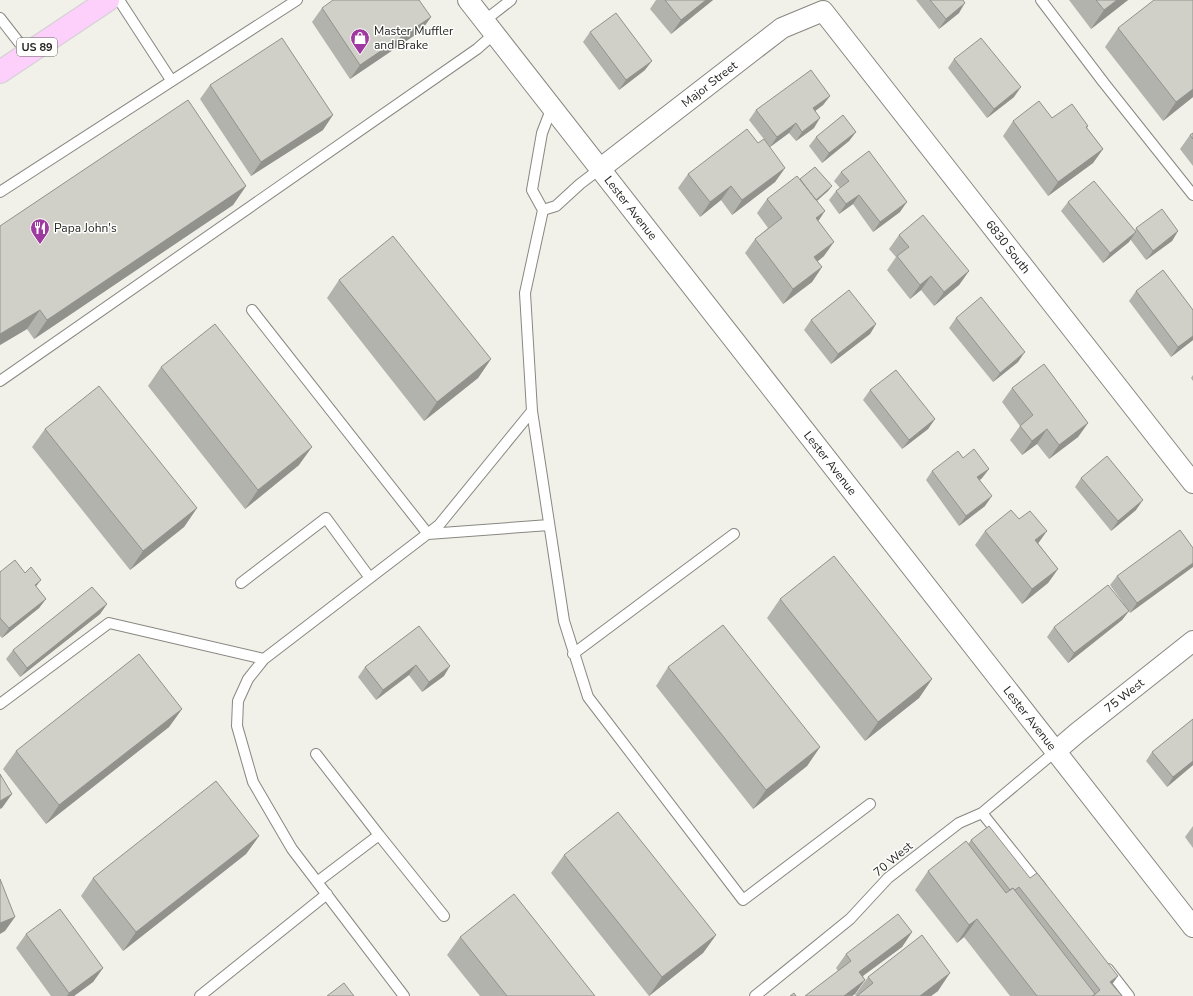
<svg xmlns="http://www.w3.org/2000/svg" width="1193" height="996" viewBox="0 0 1193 996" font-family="'Nunito Sans',sans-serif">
<rect width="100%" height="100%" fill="#f1f0e9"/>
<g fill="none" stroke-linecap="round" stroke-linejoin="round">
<defs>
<path id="lane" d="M119 0 171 80
M1041 0 1104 83 1193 195
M0 18 28 54
M484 21 511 0
M552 107 542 133 532 190 543 210 525 293 532 411 564 621 588 697 743 900 870 804
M0 192 297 0
M543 210 556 206 580 184 601 168
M252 310 428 534 549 525
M0 381 477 49 494 34
M241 583 326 518 370 578
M573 654 734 534
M0 704 109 623 264 659
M316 754 379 835 317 882
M982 813 1041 887
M379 835 444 916
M1108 969 1129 996
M200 996 327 894
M404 996 292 849 253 782 237 726 238 701 248 679 264 659 439 525 532 411
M755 996 850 919 888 878 959 823 982 813 1056 751"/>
<g id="street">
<path id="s1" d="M468 0 1193 927"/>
<path id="s2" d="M601 168 782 28 823 11 1193 483"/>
<path id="s3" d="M1056 751 1077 733 1193 641"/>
</g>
<path id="primary" d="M0 72 108 0"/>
</defs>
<use href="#lane" stroke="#888781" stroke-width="12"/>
<use href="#street" stroke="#888781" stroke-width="22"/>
<use href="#primary" stroke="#cfcfce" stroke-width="24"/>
<use href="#lane" stroke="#fff" stroke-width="10"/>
<use href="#street" stroke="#fff" stroke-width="20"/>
<use href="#primary" stroke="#fcd0fb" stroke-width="22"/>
</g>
<path fill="#b3b3ad" d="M656 0H713L671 34 650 9Z
M916 0H963L959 13 939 29Z
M1069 0H1128L1091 29Z
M1193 0V97L1163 121 1105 47 1118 28Z
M322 8 431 17 421 31 350 79 312 22Z
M590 32 645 70 619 90 583 42Z
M954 59 1014 97 987 118 948 68Z
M210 85 323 130 251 176 200 99Z
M830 96 823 105 815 111 814 128 796 141 789 133 770 147 749 120 756 110Z
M1052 118 1088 126 1087 128 1103 149 1093 163 1048 196 1003 136 1013 121Z
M856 132 849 141 822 163 809 146 816 137Z
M1193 133V166L1180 149 1190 135Z
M758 143 785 168 775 182 732 215 721 200 700 217 678 188 688 174Z
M841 172 900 212 873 232 853 204 839 214 829 200 836 191 840 188 834 181Z
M800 179 832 186 828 191 817 201 818 221 824 256 817 262 822 267 812 282 783 304 745 253 755 239 768 228 757 213 767 199Z
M246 186 233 205 34 339 27 329 0 345V226Z
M1068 202 1135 231 1136 228 1178 231 1172 241 1146 260 1130 239 1129 242 1103 263 1061 211Z
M899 235 969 271 959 285 934 306 921 290 910 299 887 270 896 257 889 249Z
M339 280 491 359 478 378 424 421 327 298Z
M1136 291 1193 310V340L1171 357 1129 301Z
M956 318 1018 362 993 382 949 328Z
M811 320 876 324 870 334 831 364 804 330Z
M161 367 299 465 245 509 148 386Z
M1193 375V381L1191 378Z
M1012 388 1088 423 1078 437 1049 459 1037 444 1022 455 1010 440 1020 426 1002 402Z
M870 390 935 419 928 429 902 449 863 400Z
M45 429 197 508 184 527 130 570 32 447Z
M963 458 989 469 982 478 980 480 985 506 959 526 926 480 932 471Z
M1081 478 1136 510 1111 531 1075 487Z
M985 531 1038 543 1058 569 1048 583 1022 604 975 545Z
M1193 548 1130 613 1129 611 1122 620 1068 663 1047 637 1054 627 1123 603 1110 585 1117 576Z
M0 572 36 587 46 599 39 608 2 638 0 636Z
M780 599 932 679 919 698 865 741 767 618Z
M107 604 100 614 20 677 6 659 13 650Z
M419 626 444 676 422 692 409 675 376 700 358 677 365 667Z
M668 667 820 747 807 766 753 809 656 686Z
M182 709 169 727 46 824 3 769 16 751Z
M1193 719V765L1167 787 1146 761 1152 752Z
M1193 826V848L1185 837Z
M259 836 246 854 123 951 81 896 93 878Z
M971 840 1030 878 1118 976 1112 984 1122 996H1010L964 937 957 943 915 890 928 871 968 844Z
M564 855 716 935 703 953 649 996 551 873Z
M912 932 902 947 863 976 865 980 855 994 852 996H805L838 971 836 968 846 954Z
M26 934 103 968 93 982 74 996H51L16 948Z
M460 937 595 996H480L447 955Z
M868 977 938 991 931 996H856L855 995Z"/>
<path fill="#92928d" d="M706 0H713L671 34 681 20Z
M1117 0H1128L1091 29 1104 10Z
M965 3 959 13 939 29 946 19Z
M431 17 421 31 350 79 360 65Z
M652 61 645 70 619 90 626 80Z
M1021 87 1014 97 987 118 994 109Z
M1193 89V97L1163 121 1176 102Z
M830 96 823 105 806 118 813 108Z
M333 115 323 130 251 176 261 162Z
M820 118 814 128 796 141 802 132Z
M796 123 789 133 770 147 777 137Z
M856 132 849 141 822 163 829 153Z
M1103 149 1093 163 1048 196 1058 182Z
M785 168 775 182 732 215 742 200Z
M246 186 233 205 34 339 47 320Z
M731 186 721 200 700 217 710 202Z
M832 186 828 191 808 208 812 203Z
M859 195 853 204 839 214 846 204Z
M907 202 900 212 873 232 880 222Z
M825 211 815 226 816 218Z
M1178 231 1172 241 1146 260 1153 251Z
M1136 232 1129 242 1103 263 1110 253Z
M834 242 824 256 804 272 814 257Z
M822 267 812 282 783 304 793 289Z
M969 271 959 285 934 306 944 292Z
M931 276 921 290 910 299 920 285Z
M40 310 27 329 0 345V334Z
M876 324 870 334 831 364 838 354Z
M1193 336V340L1171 357 1178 347Z
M1025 352 1018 362 993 382 1000 373Z
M491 359 478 378 424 421 437 402Z
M935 419 928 429 902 449 909 440Z
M1088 423 1078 437 1049 459 1059 445Z
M1047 429 1037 444 1022 455 1032 441Z
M312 447 299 465 245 509 258 490Z
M989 469 982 478 971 487 977 477Z
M992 496 985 506 959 526 966 516Z
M1143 500 1136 510 1111 531 1118 521Z
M197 508 184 527 130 570 143 551Z
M1047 531 1037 545 1035 540Z
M1193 563V567L1130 613 1137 603Z
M1058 569 1048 583 1022 604 1032 589Z
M41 580 34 589 35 585Z
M46 599 39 608 2 638 9 628Z
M107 604 100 614 20 677 27 668Z
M1129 611 1122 620 1068 663 1074 653Z
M416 665 409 675 376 700 383 690Z
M450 666 444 676 422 692 429 682Z
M932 679 919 698 865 741 878 722Z
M182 709 169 727 46 824 59 805Z
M820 747 807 766 753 809 766 790Z
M1193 761V765L1167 787 1173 777Z
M12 794 2 808 0 809V801Z
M259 836 246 854 123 951 136 932Z
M15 917 5 931 0 934V923Z
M977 919 964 937 957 943 969 925Z
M912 932 902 947 849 986 859 972Z
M716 935 703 953 649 996 662 977Z
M103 968 93 982 74 996H67L69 993Z
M950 973 938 991 931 996H920Z
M1118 976 1108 990 1110 982Z
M865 980 855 994 852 996H844Z"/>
<path fill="#d0d0c9" stroke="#92928d" d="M333 0H419L431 17 360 65 322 8Z
M665 0H706L681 20Z
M930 0H963L965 3 946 19Z
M1096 0H1117L1104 10Z
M1154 0H1193V89L1176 102 1118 28Z
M616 13 652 61 626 80 590 32Z
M282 38 333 115 261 162 210 85Z
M981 38 1021 87 994 109 954 59Z
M811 70 830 96 813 108 820 118 802 132 796 123 777 137 756 110Z
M188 100 246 186 47 320 40 310 0 334V226Z
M1039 101 1052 118 1072 104 1088 126 1086 127 1103 149 1058 182 1013 121Z
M843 115 856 132 829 153 816 137Z
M747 129 758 143 764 139 785 168 742 200 731 186 710 202 688 174Z
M1193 133V139L1190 135Z
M869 151 907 202 880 222 859 195 846 204 836 191 849 181 841 172Z
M815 167 832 186 816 200 800 179Z
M797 176 825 211 816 218 834 242 814 257 822 267 793 289 755 239 782 218 767 199Z
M1094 181 1136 232 1110 253 1068 202Z
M1162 209 1178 231 1153 251 1136 228Z
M923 215 969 271 944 292 931 276 920 285 897 256 909 247 899 235Z
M393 236 491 359 437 402 339 280Z
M1163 270 1193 310V336L1178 347 1136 291Z
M849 290 876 324 838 354 811 320Z
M981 297 1025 352 1000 373 956 318Z
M215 324 312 447 258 490 161 367Z
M1044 364 1088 423 1059 445 1047 429 1032 441 1020 426 1033 415 1012 388Z
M896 370 935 419 909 440 870 390Z
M99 386 197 508 143 551 45 429Z
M974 449 989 469 977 477 992 496 966 516 932 471 958 451 963 458Z
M1107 456 1143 500 1118 521 1081 478Z
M1011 510 1019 519 1030 511 1047 531 1035 540 1058 569 1032 589 985 531Z
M1180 530 1193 548V563L1137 603 1117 576Z
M834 556 932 679 878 722 780 599Z
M15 560 25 573 31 567 41 580 35 585 46 599 9 628 0 618V572Z
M1108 585 1129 611 1074 653 1054 627Z
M92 587 107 604 27 668 13 650Z
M723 625 820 747 766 790 668 667Z
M419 626 450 666 429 682 416 665 383 690 365 667Z
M139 654 182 709 59 805 16 751Z
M1193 719V761L1173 777 1152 752Z
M0 774 12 794 0 801Z
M216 781 259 836 136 932 93 878Z
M618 812 716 935 662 977 564 855Z
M989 826 1030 878 1037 873 1118 976 1110 982 1122 996H1093L1100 990 1019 887 1015 890 1013 888 1010 890 971 840Z
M966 841 1006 893 1013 888 1095 994 1092 996H1037L977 919 969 925 928 871Z
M0 879 15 917 0 923Z
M514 894 595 996H507L460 937Z
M60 909 103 968 69 993 26 934Z
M898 914 912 932 859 972 865 980 844 996H805L851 961 846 954Z
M922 935 950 973 920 996H857L873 983 868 977Z
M344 983 354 996H327Z
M794 993 796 996H790Z"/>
<defs>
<symbol id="shop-pin" viewBox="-11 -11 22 30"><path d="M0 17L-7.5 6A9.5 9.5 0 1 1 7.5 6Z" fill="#9f3ba0" stroke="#fffffe"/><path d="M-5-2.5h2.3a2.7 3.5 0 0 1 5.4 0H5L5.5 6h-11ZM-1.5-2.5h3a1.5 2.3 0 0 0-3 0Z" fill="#fff"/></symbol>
<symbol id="restaurant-pin" viewBox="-11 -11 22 30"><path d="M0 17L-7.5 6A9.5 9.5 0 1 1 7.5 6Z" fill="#9f3ba0" stroke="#fffffe"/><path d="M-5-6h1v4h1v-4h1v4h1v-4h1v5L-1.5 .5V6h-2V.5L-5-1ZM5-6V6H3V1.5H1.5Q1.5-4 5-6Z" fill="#fff"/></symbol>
</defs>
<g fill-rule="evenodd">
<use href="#shop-pin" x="349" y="27" width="22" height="30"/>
<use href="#restaurant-pin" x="29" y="217" width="22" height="30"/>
</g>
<g text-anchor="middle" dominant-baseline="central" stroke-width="3" stroke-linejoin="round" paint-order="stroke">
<rect fill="#fffffe" stroke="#656563" stroke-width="1" x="17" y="38" width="40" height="18" rx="3"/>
<g font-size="11" font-weight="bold" fill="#232321">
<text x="37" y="47">US 89</text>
</g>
<g font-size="12" fill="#232321" stroke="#fffffe" text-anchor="start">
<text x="374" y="31">Master Muffler<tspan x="374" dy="14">and Brake</tspan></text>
<text x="54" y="228">Papa John's</text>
</g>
<g font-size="12" fill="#232321" stroke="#fffffe">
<text stroke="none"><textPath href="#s2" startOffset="137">Major Street</textPath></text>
<text stroke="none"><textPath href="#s1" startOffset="264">Lester Avenue</textPath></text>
<text stroke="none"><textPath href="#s2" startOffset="573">6830 South</textPath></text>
<text stroke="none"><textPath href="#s1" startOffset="588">Lester Avenue</textPath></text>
<text stroke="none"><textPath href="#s3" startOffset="88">75 West</textPath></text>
<text stroke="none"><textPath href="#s1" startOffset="912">Lester Avenue</textPath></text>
<text transform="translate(893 859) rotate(-40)">70 West</text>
</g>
</g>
</svg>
